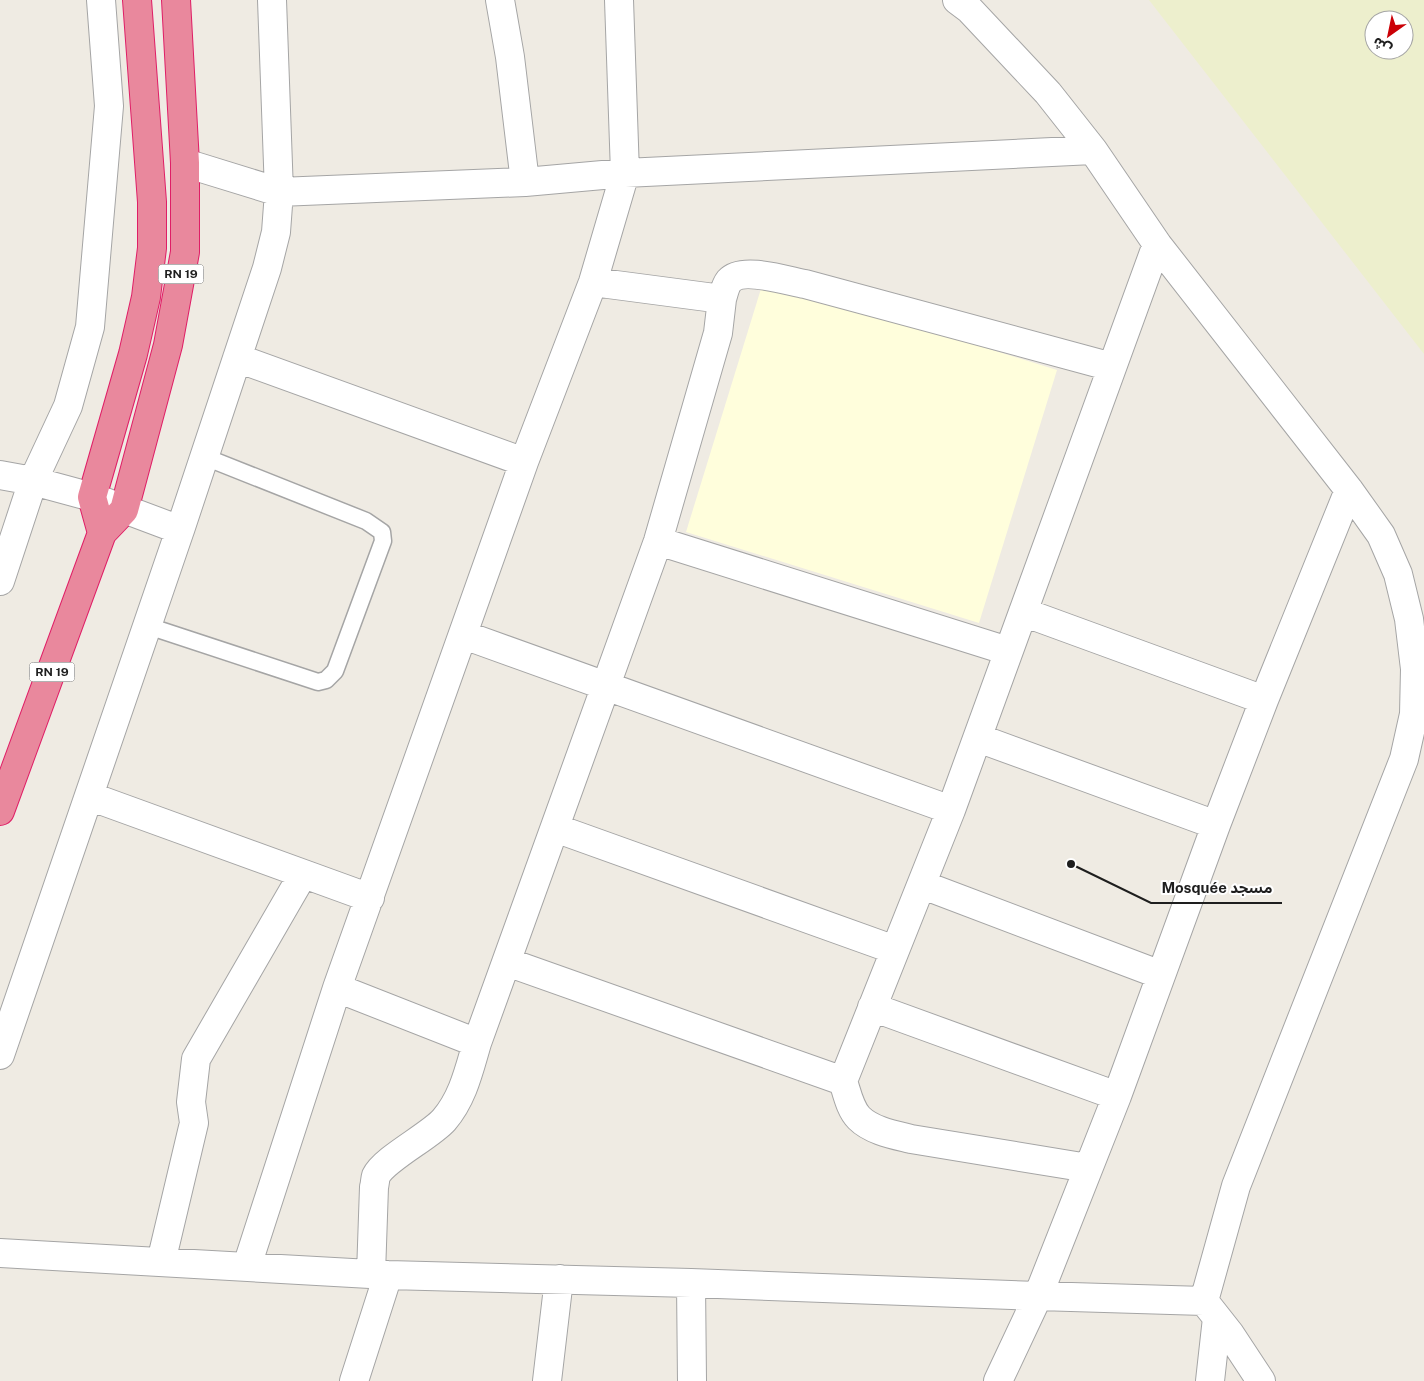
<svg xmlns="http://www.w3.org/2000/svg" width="1424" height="1381" viewBox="0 0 1424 1381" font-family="'Public Sans','Noto Sans Arabic',sans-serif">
<rect width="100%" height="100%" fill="#efebe3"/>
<path fill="#fffedc" d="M764 279 1057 370 979 623 686 532Z"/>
<path fill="#edefcd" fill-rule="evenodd" d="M1149 0H1424V354ZM1374 20H1404V50H1374Z"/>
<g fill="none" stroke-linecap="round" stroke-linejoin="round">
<defs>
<path id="lane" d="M148 626 318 682 326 680 335 671 383 541 382 532 366 521 205 457"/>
<path id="street" d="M500 0 510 57 525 182
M957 0 969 9 1048 93 1093 150 1157 244 1349 490 1381 535 1398 574 1409 619 1415 669 1414 714 1404 759 1236 1186 1204 1301
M185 163 279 192 525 182 625 173 1093 150
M722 299C724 293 725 286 729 281 742 266 788 281 805 284L1112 367
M237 358 524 462
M0 475 33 481 92 497 180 530 267 268 276 232 279 192 272 0
M658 541 1008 651
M0 581 33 481 68 406 90 327 109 106 101 0
M1023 612 1264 700
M464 635 951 810
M978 738 1216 825
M89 796 370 898
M555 828 895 950
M923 885 1161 975
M507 962 843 1081 951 810 1157 244
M337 988 477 1043 658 541 718 333 722 299 593 282
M872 1007 1117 1096
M0 1055 180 530
M843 1081C847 1093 850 1109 859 1118 872 1131 895 1135 911 1139L1088 1168
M0 1253 388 1275 691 1283 1038 1296 1204 1301
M161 1262 194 1123 191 1102 196 1059 303 874
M247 1266 337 988 524 462 593 282 625 173 619 0
M371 1274 374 1187C375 1184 375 1179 376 1176 384 1159 430 1136 444 1120 463 1098 469 1070 477 1043
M691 1283 692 1381
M1204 1301 1230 1334 1261 1381
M354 1381 388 1275
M547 1381 559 1279
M998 1381 1038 1296 1117 1096 1216 825 1264 700 1349 490
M1210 1381 1217 1318"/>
<path id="highway" d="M102 533 92 497 133 354 146 297 152 248V202L137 0
M0 811 102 533 124 510 168 345 185 252V163L176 0"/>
</defs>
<use href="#lane" stroke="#a5a5a5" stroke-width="19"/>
<use href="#street" stroke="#a5a5a5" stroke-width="30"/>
<use href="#highway" stroke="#df1e66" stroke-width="30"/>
<use href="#lane" stroke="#fff" stroke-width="16"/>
<use href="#street" stroke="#fff" stroke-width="28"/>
<use href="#highway" stroke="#e9889d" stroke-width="28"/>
</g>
<g text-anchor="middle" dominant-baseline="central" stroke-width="4" stroke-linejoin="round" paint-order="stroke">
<g fill="#fff" stroke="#626262" stroke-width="1">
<rect x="158.5" y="264.5" width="45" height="19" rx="4"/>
<rect x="29.5" y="662.5" width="45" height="19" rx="4"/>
</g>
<g font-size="12" font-weight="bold" fill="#1e1e1e">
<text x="181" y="274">RN 19</text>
<text x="52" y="672">RN 19</text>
</g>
</g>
<path fill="none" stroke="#1e1e1e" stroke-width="2" d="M1071 864L1151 903H1282"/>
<circle fill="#1e1e1e" stroke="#fff" stroke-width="2" cx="1071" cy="864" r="5"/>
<g font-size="15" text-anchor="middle" font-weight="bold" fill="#1e1e1e" stroke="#fff" stroke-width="4" stroke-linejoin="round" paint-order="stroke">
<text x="1217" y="893">Mosquée مسجد</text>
</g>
<g transform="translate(1389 35) rotate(213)"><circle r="24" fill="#ffffff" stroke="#a5a5a5"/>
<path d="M0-4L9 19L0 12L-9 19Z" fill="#cb0006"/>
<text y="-8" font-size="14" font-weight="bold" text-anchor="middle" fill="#1e1e1e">ش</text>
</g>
</svg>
